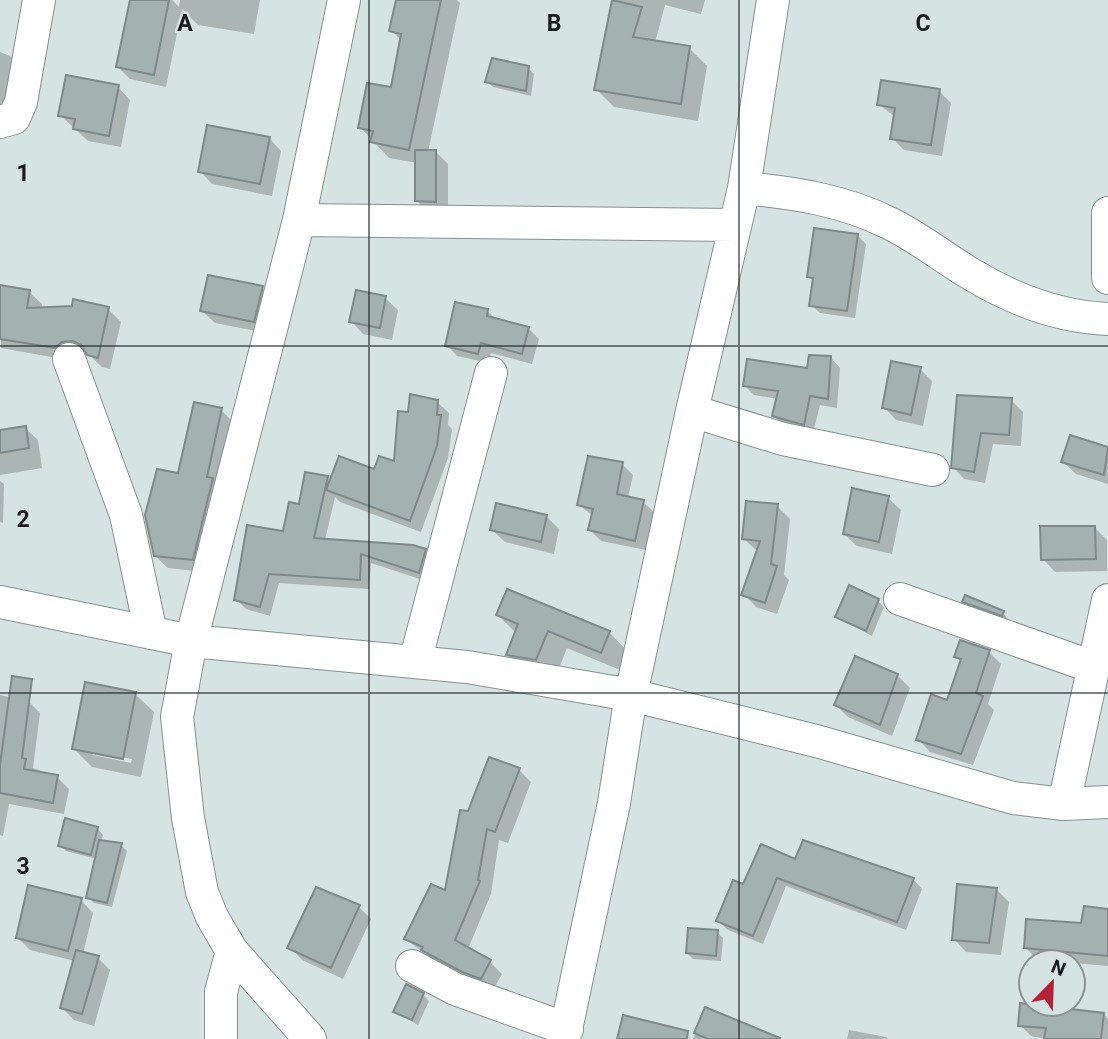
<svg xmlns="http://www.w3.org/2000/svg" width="1108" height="1039" viewBox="0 0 1108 1039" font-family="Roboto,sans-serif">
<rect width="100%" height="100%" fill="#d5e3e2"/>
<path fill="#0003" fill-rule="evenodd" d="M131 0H172L179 7 180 0H260L254 34 198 25 182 9 166 87 130 79 118 67Z
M398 0H457L460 3 428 152H436L448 164V213H429L417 201V163L389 158 360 127 392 89 401 40 391 30Z
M618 0H705L701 14 665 5 655 43 689 48 707 66 698 121 614 107 596 89Z
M0 52 10 56 22 68 0 121Z
M528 68 534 74 531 96 493 87 487 82Z
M118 87 130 100 121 147 88 141 60 115Z
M939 91 951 103 942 156 904 150 892 138 895 117 879 104Z
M269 138 281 151 272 196 212 184 200 171Z
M858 236 866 244 855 318 820 313 811 305 814 282 809 276Z
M0 287 29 292 42 304 41 309H108L121 322 110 369 102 367 87 353 75 354 68 360 1 348Z
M262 288 275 300 266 333 215 323 202 311Z
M385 298 398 310 392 340 363 334 351 321Z
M487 311 497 320 528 328 539 339 532 364 491 353 489 363 457 356 447 345Z
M831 358 840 368 837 408 820 405 813 433 784 426 774 416 778 399 754 395 744 385 809 370Z
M920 369 932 381 923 426 896 420 884 407Z
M959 397 1011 400 1023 412 1021 446 993 444 985 483 964 479 953 467Z
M437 402 449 413 448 425 452 429 448 458 421 532 340 502 335 497 325 540 425 551 435 561 429 582 371 563 369 589 279 583 270 616 246 609 236 599 301 506 327 478 331 482 395 463 410 414Z
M221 410 233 422 205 572 168 568 155 556 179 475Z
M25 428 38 440 42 468 0 475V432Z
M1071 437 1108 449V484L1076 474 1063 462Z
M622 464 633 475 628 498 643 502 654 512 646 550 601 541 590 530 593 516 579 505Z
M0 481 4 484 3 523 0 522Z
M888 498 901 510 892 554 857 546 844 534Z
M777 506 790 519 784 575 789 580 777 614 756 607 744 594 758 552 744 539Z
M546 516 559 529 554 554 505 542 492 530Z
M1094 527 1107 540V571L1055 572 1043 559Z
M878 601 884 607 872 636 837 617Z
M965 601 1003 612 1008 620 970 607Z
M498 615 609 632 627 651 620 670 567 648 555 678 526 673 508 655 516 633Z
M989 652 1001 664 988 704 994 710 973 765 930 752 918 739 948 702 962 662 956 656Z
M897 675 910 688 892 736 848 717 836 705Z
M135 694 154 712 141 777 92 767 74 749ZM93 752 132 759 131 763 93 755Z
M0 695 28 701 40 713 33 768 57 777 69 789 64 814 9 804 3 836 0 835Z
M519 770 531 782 508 843 499 840 491 894 468 949 490 962 502 974 493 990 435 962 406 939 446 893 469 813Z
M98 829 103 835 101 843 121 845 127 851 112 907 94 903 88 897 97 859 66 851 60 845Z
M796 862 913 879 922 889 906 930 786 886 763 944 728 930 718 921 744 886Z
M996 889 1009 902 1001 955 966 952 954 939Z
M81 900 93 913 83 954 98 958 110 970 94 1026 74 1020 62 1008 75 961 30 950 18 938Z
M359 907 371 919 343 979 302 960 290 947Z
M1108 911V966L1038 960 1026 948Z
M717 932 723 938 721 961 693 959 687 953Z
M423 995 429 1001 418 1025 395 1012Z
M1022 1003 1104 1014 1108 1019V1039H1046L1031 1036 1020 1025Z
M706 1010 765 1039H693Z
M849 1030 886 1037 888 1039H847Z"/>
<path fill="#a4b1b1" stroke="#7d8a89" stroke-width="2" d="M130 0H169L154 75 116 67Z
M396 0H441L409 150 370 142 373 131 358 128 367 83 391 87 401 34 389 31Z
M612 0 642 7 633 37 690 46 681 104 594 90Z
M492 58 529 66 526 91 485 82Z
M66 75 119 85 109 136 73 129 75 119 58 116Z
M881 80 940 89 931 145 890 139 895 108 877 105Z
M207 125 270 137 260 184 198 172Z
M415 150H436V202L415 201Z
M814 228 858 234 847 311 809 306 813 278 807 277Z
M208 275 263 286 254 322 200 311Z
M0 285 30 290 27 308 72 306 73 299 109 307 98 358 87 355 81 345 73 341 62 342 55 348 0 339Z
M356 290 386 296 380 328 349 322Z
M455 302 488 309 487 316 529 327 522 354 481 343 478 354 445 346Z
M809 355 831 356 828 399 810 396 804 425 772 416 778 391 743 386 747 359 807 368Z
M891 361 921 367 911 415 882 408Z
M410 394 438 400 437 415H441L437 446 410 521 326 490 339 456 374 469 379 456 394 461 398 411 408 412Z
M957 395 1012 398 1009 435 981 433 974 472 951 468Z
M194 402 222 408 207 477 213 478 193 560 154 556 145 515 157 469 178 473Z
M26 426 29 448 0 453V430Z
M1070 435 1108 447 1104 475 1061 462Z
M588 456 623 462 617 494 644 500 635 541 588 530 593 509 577 505Z
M305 472 328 476 314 538 413 545 426 549 419 573 361 554 360 580 269 574 260 607 234 600 247 525 283 531 289 502 299 504Z
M852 488 889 496 879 542 843 534Z
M746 501 778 504 771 564 777 566 765 603 741 595 760 541 742 539Z
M496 503 547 515 541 542 490 530Z
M1040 526H1095L1096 559 1041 560Z
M849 585 879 599 866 631 835 617Z
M507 589 610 631 601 653 548 631 536 660 506 655 518 624 496 615Z
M965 595 1004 611 1002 616 962 602Z
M960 640 990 650 976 693 983 696 961 754 916 740 931 694 947 700 961 659 954 657Z
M855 656 898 674 880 725 834 705Z
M12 676 32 679 22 758 26 759 24 769 58 775 53 803 0 793V765Z
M85 682 136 692 123 759 72 749Z
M489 757 520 768 495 832 487 829 478 880 480 881 455 940 491 960 481 979 462 972 421 950 423 947 404 939 431 884 445 890 460 810 468 811Z
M65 818 98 827 91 855 58 846Z
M99 840 122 843 107 903 86 898Z
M803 840 914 878 897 922 777 878 753 936 716 921 733 880 743 884 761 844 795 859Z
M957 884 997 888 989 943 952 940Z
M28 885 82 898 68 951 16 938Z
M316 887 360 905 331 968 287 948Z
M1084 906 1108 909V956L1024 948 1026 919 1081 923Z
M688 928 718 930 716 956 686 953Z
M76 950 99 956 82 1014 60 1008Z
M406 984 424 993 412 1020 393 1012Z
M1020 1003 1104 1013 1101 1039H1044L1046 1028 1018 1026Z
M705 1007 780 1038V1039H708L694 1033Z
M623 1015 688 1031 687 1039H617Z"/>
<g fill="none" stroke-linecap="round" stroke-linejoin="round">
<defs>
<path id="minor" d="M0 122 14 118 21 102 39 0
M744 188C795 193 843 200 889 223 918 237 944 258 971 274 1012 299 1060 317 1108 319
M1108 213V278
M299 220 734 225
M69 359 126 515 151 633
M692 411 783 439 933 470
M900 599 1093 667
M0 602 191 641 467 667 631 695 820 742 1013 798 1064 804 1108 802
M415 662 491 373
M1064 804 1108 600
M412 966 455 989 567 1029
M221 1039V992L232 951
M310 1039 232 951 212 917 202 892 188 818 177 717 191 641 299 220 344 0
M564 1039 614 803 631 695 692 411 744 188 773 0"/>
</defs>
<use href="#minor" stroke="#849190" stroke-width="34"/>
<use href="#minor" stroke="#fff" stroke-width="32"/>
</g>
<path fill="none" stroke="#161b1b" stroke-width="2" stroke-opacity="0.55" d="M369 0V1039M739 0V1039M0 346H1108M0 693H1108"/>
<g font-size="23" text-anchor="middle" font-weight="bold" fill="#161b1b" stroke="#d5e3e2" stroke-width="5" stroke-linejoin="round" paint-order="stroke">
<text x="185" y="31">A</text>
<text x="554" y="31">B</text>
<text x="923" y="31">C</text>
<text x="23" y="181">1</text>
<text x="23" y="527">2</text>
<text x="23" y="874">3</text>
</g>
<g transform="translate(1052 983) rotate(23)"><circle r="33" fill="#d5e3e2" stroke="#899392" stroke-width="2"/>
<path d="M0-5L12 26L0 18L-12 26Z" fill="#b42239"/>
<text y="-10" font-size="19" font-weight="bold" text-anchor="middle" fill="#161b1b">N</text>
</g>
</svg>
